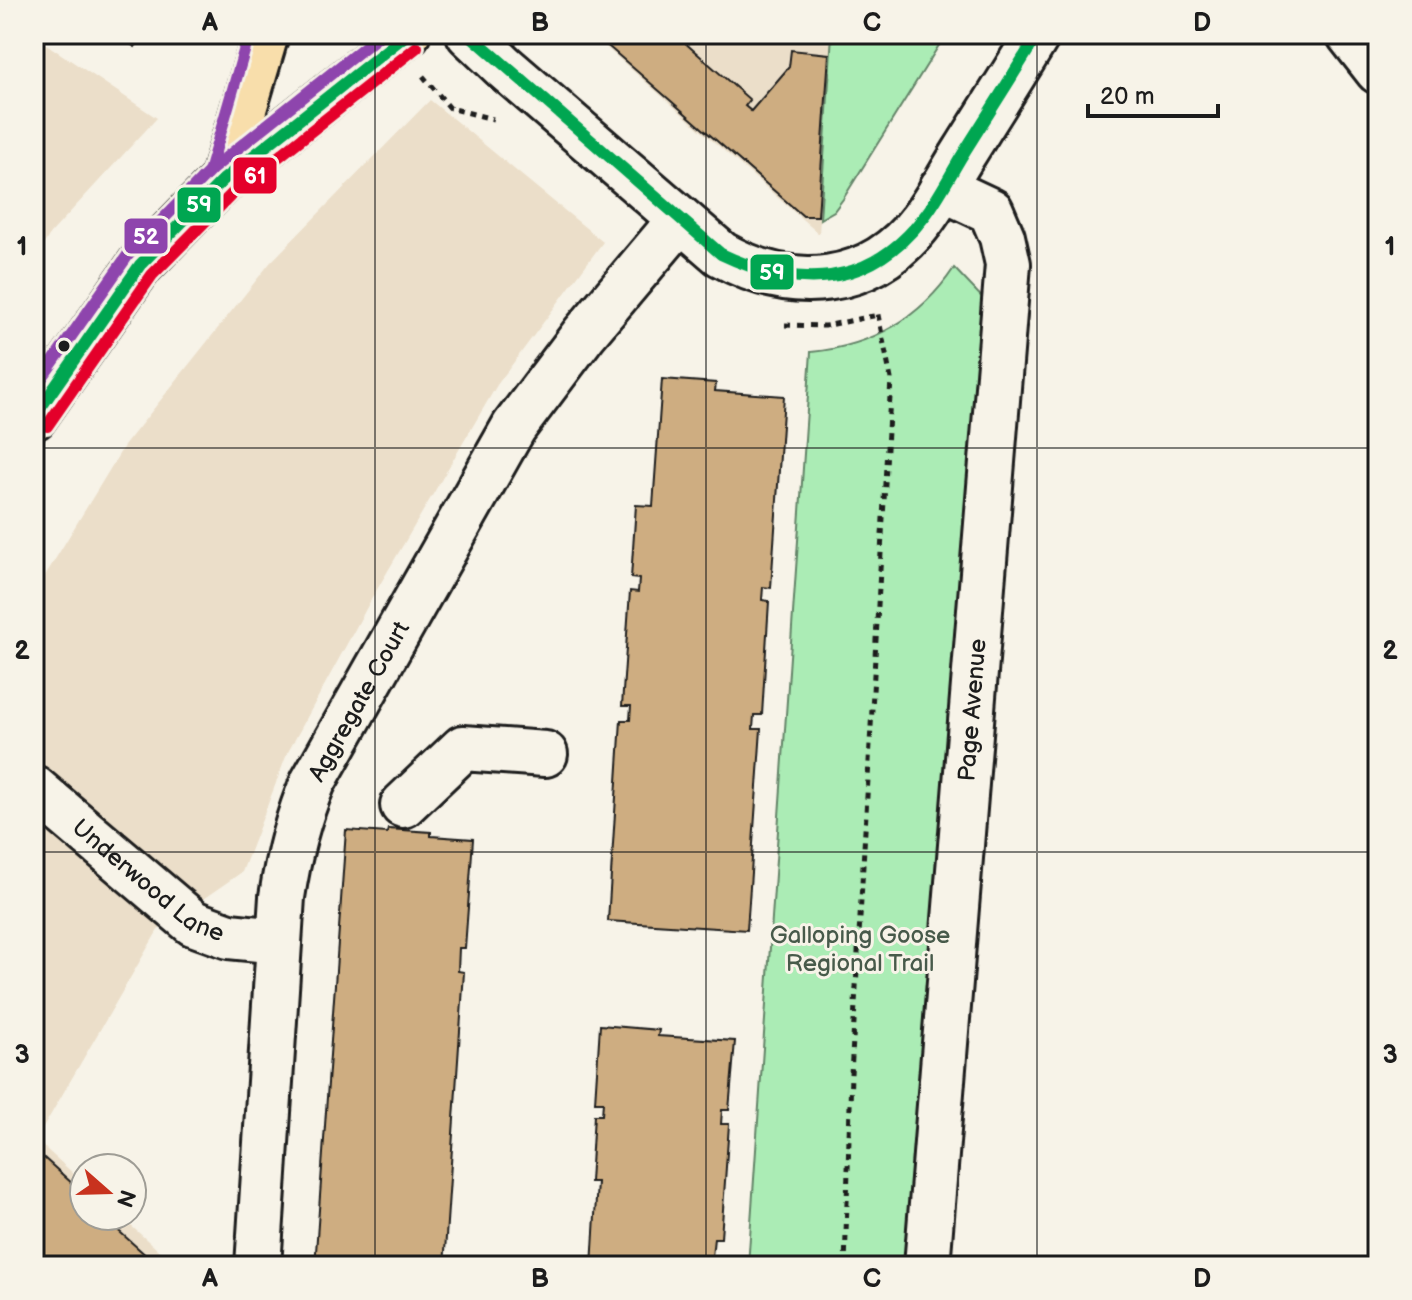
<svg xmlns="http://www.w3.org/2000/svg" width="1412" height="1300" viewBox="0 0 1412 1300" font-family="'Balsamiq Sans',sans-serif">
<rect width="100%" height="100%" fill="#f7f3e8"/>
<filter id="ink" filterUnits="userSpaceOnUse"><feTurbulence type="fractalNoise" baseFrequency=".0125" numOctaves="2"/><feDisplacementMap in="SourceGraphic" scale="16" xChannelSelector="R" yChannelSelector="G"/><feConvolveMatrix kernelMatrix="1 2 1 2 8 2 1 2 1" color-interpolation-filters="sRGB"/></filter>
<g filter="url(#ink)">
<path fill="#ebdec9" d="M591 34H832L819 234Z
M34 36 157 118 50 234 34 261Z
M430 100 603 242 497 385 372 598 287 754 242 872 158 930 36 1140 84 1183V1216H120L176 1266H34V594L124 446 270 263Z"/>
<path fill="#abecb5" stroke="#648468" stroke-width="2" d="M832 34H946L843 199 834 211 820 219Z
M954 268 993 309 928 1266H748L811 352C871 346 920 319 954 268Z"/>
<path fill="#cead81" stroke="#1c1c1c" stroke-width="2" d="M115 34H144L135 47Z
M607 34H675L750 100 745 106 751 111 789 67 791 50 829 54 818 216H803L601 40Z
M662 379 716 383 715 391 784 396 771 588 763 587 762 600 769 601 762 715H754L753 729H761L747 930 608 921 621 720H630L631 706H622L630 591 638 592 639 579 631 578 636 505 653 506Z
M388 829 431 832V836L473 839 465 948H459L458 971 464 972 444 1266H315L346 830 387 833Z
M600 1025 659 1030 658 1036 735 1041 729 1110H722L721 1124H729L721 1238H714L712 1257 719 1258 718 1266H592L597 1182H590L594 1115H602L603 1102H595Z
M34 1149 84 1194V1216H102L158 1266H34Z"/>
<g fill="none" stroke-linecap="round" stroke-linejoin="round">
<defs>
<g id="minor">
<path d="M469 34 504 67 721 254C792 294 871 288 922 220 938 199 950 175 964 153 989 113 1014 74 1038 34"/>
<path d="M1349 34 1378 71"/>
<path id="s1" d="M34 788 193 923 229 936 279 941"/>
<path d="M403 805 463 748 545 754"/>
<path id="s2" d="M258 1266 282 897C288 857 297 819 313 782L514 427 584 334 680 220"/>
<path id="s3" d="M927 1266 1008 264 1002 237 991 211 942 188"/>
</g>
<path id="major" d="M223 180 266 34
M34 417 140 265 223 180 407 34"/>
</defs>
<use href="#minor" stroke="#1c1c1c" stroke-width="50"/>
<use href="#major" stroke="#1c1c1c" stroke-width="50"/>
<path stroke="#1c1c1c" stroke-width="5" stroke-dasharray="6 6" stroke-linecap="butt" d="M423 76 450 108 493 119
M785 325 825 326 878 315
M845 1266 851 1074 891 379 877 310"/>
<use href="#minor" stroke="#f7f3e8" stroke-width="44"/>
<use href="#major" stroke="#f8deab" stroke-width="44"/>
<defs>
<path id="bus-1" d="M469 34 721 254C797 290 869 289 924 217 939 198 950 175 963 154 988 114 1014 74 1038 34
M34 417 140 265 223 180 407 34"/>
<path id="bus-2" d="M47 426 152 275 234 192 417 47"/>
<path id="bus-3" d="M201 180 209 172 249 34
M34 389 128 255 212 169 381 34"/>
</defs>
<use href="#bus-1" stroke="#f7f3e8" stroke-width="18"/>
<use href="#bus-2" stroke="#f7f3e8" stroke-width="18"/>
<use href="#bus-3" stroke="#f7f3e8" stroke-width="18"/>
<use href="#bus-1" stroke="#00a651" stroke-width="12"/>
<use href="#bus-2" stroke="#e4002b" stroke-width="12"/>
<use href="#bus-3" stroke="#8e44ad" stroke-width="12"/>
</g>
</g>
<path fill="none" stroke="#1c1c1c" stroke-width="2" stroke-opacity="0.55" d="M375 34V1266M706 34V1266M1037 34V1266M34 448H1378M34 852H1378"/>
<circle fill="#1c1c1c" stroke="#f7f3e8" stroke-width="3" cx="64" cy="346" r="7"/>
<g text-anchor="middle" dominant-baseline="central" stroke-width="6" stroke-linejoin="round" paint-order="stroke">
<g font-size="24" fill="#1c1c1c" stroke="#f7f3e8">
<text stroke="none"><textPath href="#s2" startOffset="582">Aggregate Court</textPath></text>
<text stroke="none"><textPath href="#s3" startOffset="558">Page Avenue</textPath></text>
<text stroke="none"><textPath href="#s1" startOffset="148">Underwood Lane</textPath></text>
</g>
<g font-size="24" fill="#475a4a" stroke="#f7f3e8">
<text x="860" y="935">Galloping Goose<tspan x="860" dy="28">Regional Trail</tspan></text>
</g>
</g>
<g stroke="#f7f3e8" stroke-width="3">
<rect x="232" y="156" width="46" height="39" rx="8" fill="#e4002b"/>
<rect x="176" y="186" width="46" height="38" rx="8" fill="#00a651"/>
<rect x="123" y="217" width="46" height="38" rx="8" fill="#8e44ad"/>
<rect x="749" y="253" width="46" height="38" rx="8" fill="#00a651"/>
</g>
<g font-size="22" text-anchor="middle" font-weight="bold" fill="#fff">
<text x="255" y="183">61</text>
<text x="199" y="212">59</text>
<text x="146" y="244">52</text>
<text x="772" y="280">59</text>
</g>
<rect width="1412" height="1300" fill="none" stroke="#f7f3e8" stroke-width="88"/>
<g transform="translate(108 1192) rotate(110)"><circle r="38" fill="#f7f3e8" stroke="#9f9d96" stroke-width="2"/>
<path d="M0-6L14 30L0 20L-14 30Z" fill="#c8321e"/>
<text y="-12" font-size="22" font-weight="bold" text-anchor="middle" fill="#1c1c1c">N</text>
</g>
<path d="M1088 104v12h130v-12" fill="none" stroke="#1c1c1c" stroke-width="4"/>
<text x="1100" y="104" font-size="24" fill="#1c1c1c" stroke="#f7f3e8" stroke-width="6" paint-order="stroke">20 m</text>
<rect x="44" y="44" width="1324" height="1212" fill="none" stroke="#1c1c1c" stroke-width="3"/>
<g font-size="26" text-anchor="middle" font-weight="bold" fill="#1c1c1c">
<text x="210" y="31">A</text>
<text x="540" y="31">B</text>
<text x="872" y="31">C</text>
<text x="1202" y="31">D</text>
<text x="22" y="255">1</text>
<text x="1390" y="255">1</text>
<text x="22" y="659">2</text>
<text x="1390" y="659">2</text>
<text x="22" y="1063">3</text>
<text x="1390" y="1063">3</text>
<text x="210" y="1287">A</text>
<text x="540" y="1287">B</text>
<text x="872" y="1287">C</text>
<text x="1202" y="1287">D</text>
</g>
</svg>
